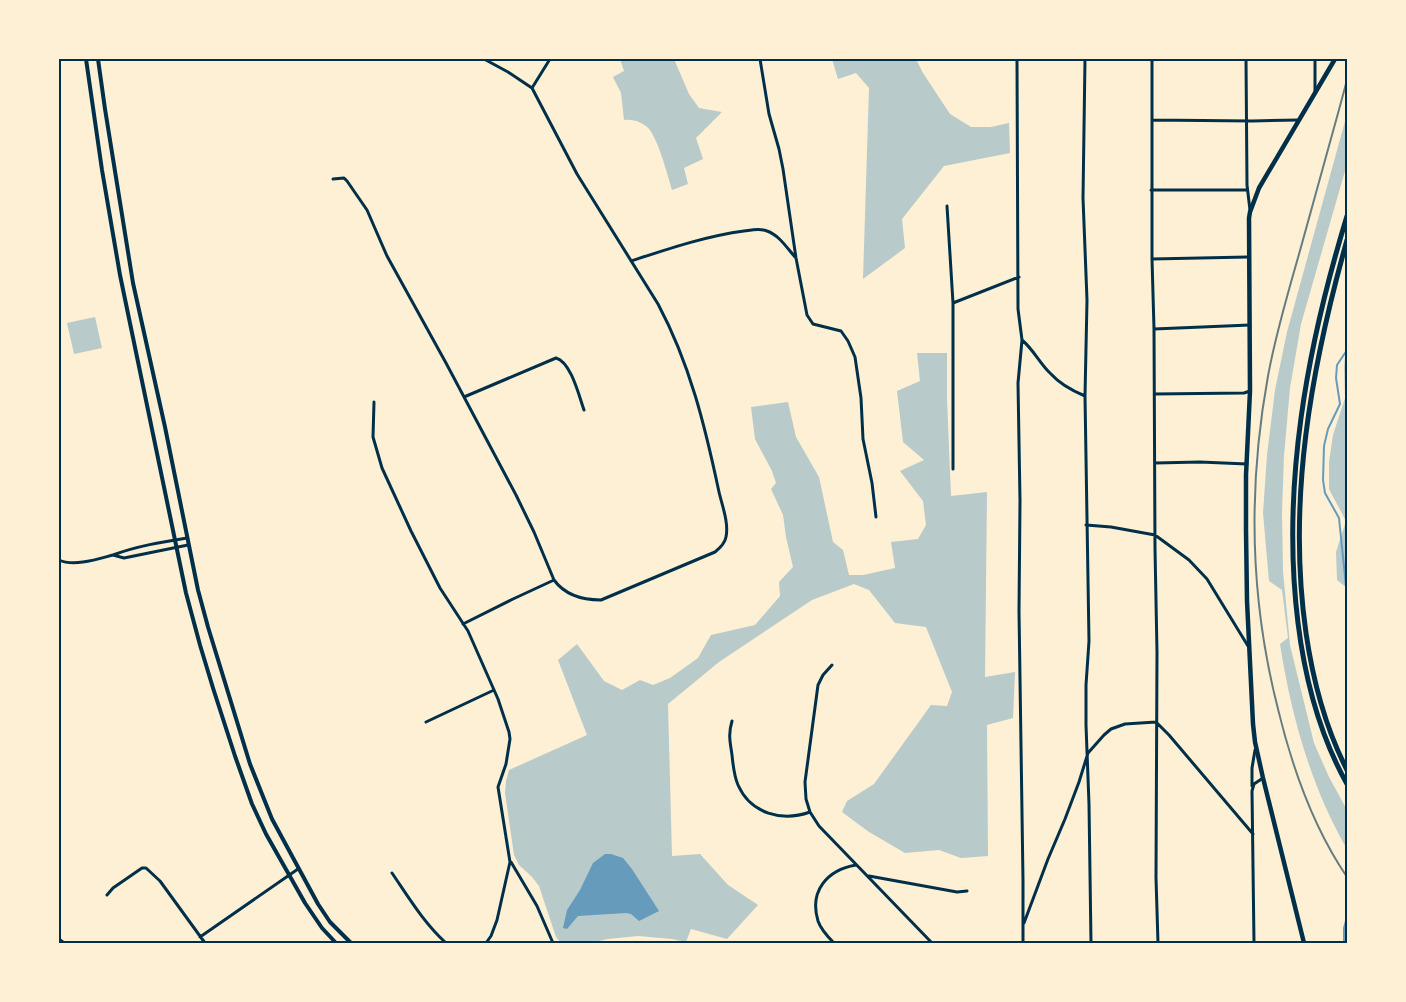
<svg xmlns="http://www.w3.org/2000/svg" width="1406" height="1002" viewBox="0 0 1406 1002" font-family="'DejaVu Sans',sans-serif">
<rect width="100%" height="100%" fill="#fdf0d5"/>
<path fill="#b9caca" d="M620 59H674L689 94 699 108 722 112 696 138 703 159 684 168 688 184 672 190C668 177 657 133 646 126 639 121 632 119 624 120L621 93 613 77 624 71Z
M832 59H916L923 73 950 114 971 127H991L1009 123 1010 153 944 166 902 219 905 248 863 279 869 88 856 73 838 79Z
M1347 114V164L1301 324 1290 388 1284 456 1282 512 1283 571 1290 645 1314 743 1329 777 1347 810V849C1311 787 1291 715 1280 644L1288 638 1282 590 1269 581 1263 513 1267 455 1275 390 1287 332Z
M95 317 102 348 74 354 67 323Z
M1347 332V588L1337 580 1336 552 1346 521 1329 489V462L1333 435 1345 398 1344 367Z
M917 353H947V399L951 496 987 492 985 677 1015 672 1013 718 987 725 988 856 961 858 939 850 905 853 869 832 842 812 847 801 874 784 931 705 947 706 952 692 926 627 895 623 869 590 854 584 812 600 719 662 668 704 672 856 700 854 728 885 758 905 727 939 691 929 686 942 672 939 638 936 608 939 589 943H561L556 937 539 886 532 877 519 865 514 855 505 793 506 781 509 770 587 735 558 660 577 644 604 681 622 690 640 680 653 685 670 678 698 658 711 635 755 625 780 596 779 582 793 567 786 537 783 515 771 489 776 483 772 471 755 439 751 407 788 402 796 437 819 477 833 542 843 550 849 575H863L895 568 891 542 918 539 926 525 923 501 900 471 924 460 903 442 897 391 920 381Z"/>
<path fill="#669bbc" d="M605 854H611L623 858 632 869 659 911 639 921 631 914 626 913 578 916 567 929 563 928 567 910 580 890 593 863Z"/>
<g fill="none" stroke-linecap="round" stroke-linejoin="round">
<path stroke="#669bbc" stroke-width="2" d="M1347 350 1337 365 1336 378 1340 404 1328 429 1324 446 1323 480 1325 493 1339 518 1347 596V610
M1344 943V928L1347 917"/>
<path stroke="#003049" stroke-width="3" d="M760 59 769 114 779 149 783 169 796 258 807 315 813 324 841 331 848 341 855 357 861 398 863 439 872 483 876 517
M1017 59 1018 309 1022 340 1018 383 1020 501 1019 611 1023 880V943
M1085 59 1083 198 1087 300 1085 396 1089 641 1086 685V725L1089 804 1091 943
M1152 59V259L1154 329 1155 549 1157 652 1156 878 1158 943
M1246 59 1247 185 1250 210
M1315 59V93
M532 88 550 59
M1152 120 1252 121 1299 120
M333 179 344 178 347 181 367 210 387 256 446 363 516 495 534 532 554 580C565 595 583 600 601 600L715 552C720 548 725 543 726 537 729 523 722 505 719 492 705 426 690 364 658 304L577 174 532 88 508 72 484 59
M1151 190H1247
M947 206 953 303V469
M1152 259 1248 257
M631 261C668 249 706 236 744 231 752 230 760 228 767 231 779 235 787 248 795 257
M953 303 1019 277
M1154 329 1250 325
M1022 340C1034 350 1040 364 1051 374 1059 383 1073 391 1085 396
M1154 394 1244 393 1250 391
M464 397 556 358C571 362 579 396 584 410
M374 402 373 437 382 468 411 531 440 588 468 631 498 699 509 732 510 739 506 764 498 787 510 862 497 920 491 936 486 943
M1155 463 1200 462 1247 464
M1086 525 1111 527 1155 535 1189 560 1207 579 1248 646
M187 538C162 542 137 546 113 555L124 558 188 545
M59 560C74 567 98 559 113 555
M463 624 513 599 554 580
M832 665 823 675 818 685 805 782 806 799 810 812 819 826 932 943
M732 721C728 735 730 741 732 755 733 765 734 776 738 785 751 814 782 822 810 812
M426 722 494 690
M1252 786V768L1255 750
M511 862 537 906 553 943
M392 873C409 898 424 923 446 943
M869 876 957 892 967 891
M107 895 113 888 142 868H146L160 881 205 943
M1024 923 1048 859 1065 819 1079 782 1088 753 1104 735 1111 729 1125 724 1156 722 1169 735 1253 834
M200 937 298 869
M59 939 64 943
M834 943C828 937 821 930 818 921 809 891 827 870 856 865
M1254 943 1252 791 1254 784 1263 778"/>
<path stroke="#003049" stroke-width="4" d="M86 59 102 170 120 275 186 593 200 645 213 688 235 756 252 804 266 834 305 903 322 928 336 943
M98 59 105 109 133 283 165 427 198 590 208 627 250 764 272 819 318 904 330 922 351 943"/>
<path stroke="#003049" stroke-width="4.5" d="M1304 943 1263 778 1255 742 1253 724 1247 601 1246 530V475L1250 391 1249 218 1250 212 1259 188 1335 59"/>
<path stroke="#003049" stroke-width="5" d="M1347 216C1307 347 1281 486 1298 623 1305 679 1319 734 1347 784
M1347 240C1311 368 1287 500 1306 633 1313 681 1325 727 1347 770"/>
<path stroke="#657d81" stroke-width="2" d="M1347 80C1332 136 1316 192 1301 247 1289 290 1276 332 1268 376 1248 486 1250 600 1278 709 1292 767 1313 827 1347 877"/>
</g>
<rect width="1406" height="1002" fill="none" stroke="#fdf0d5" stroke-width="120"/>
<rect x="60" y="60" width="1286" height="882" fill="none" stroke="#003049" stroke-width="2"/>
</svg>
